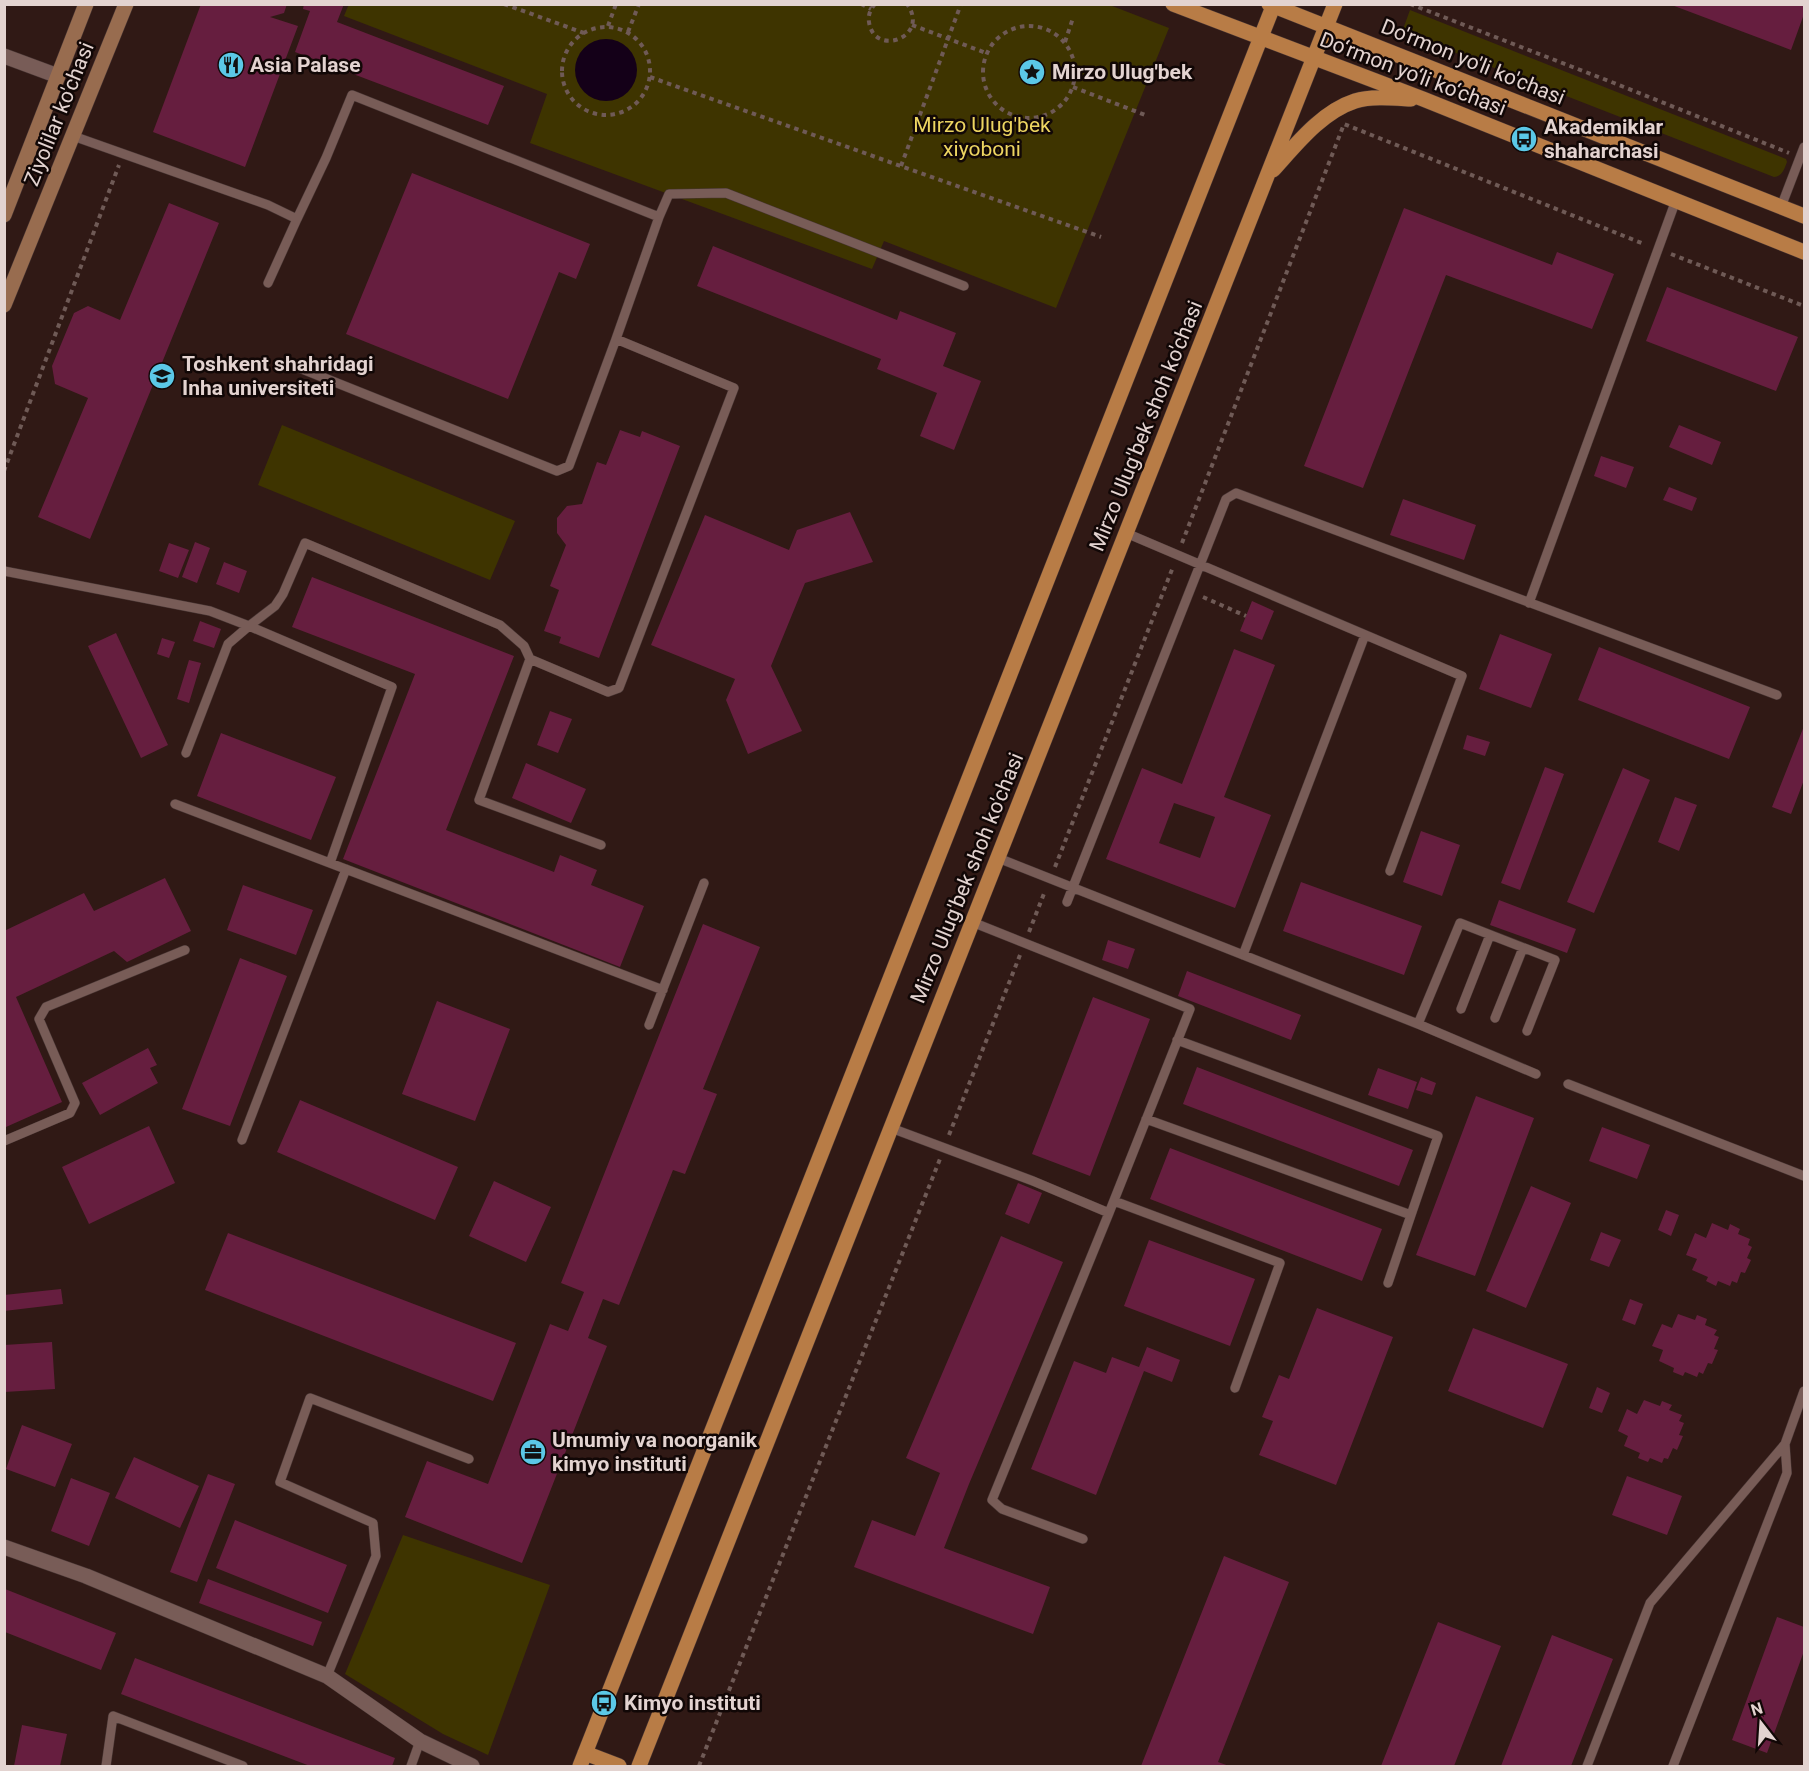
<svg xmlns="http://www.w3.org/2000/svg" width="1809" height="1771" viewBox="0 0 1809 1771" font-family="Roboto,sans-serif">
<rect width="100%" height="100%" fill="#301915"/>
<path fill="#3e3400" d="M349 4H1107L1169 28 1056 308 884 241 872 269 530 143 547 94 344 16Z
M1410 10 1786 159 1787 162C1784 170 1782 176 1774 177L1402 32Z
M282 425 515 521 490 580 258 485Z
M403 1535 550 1585 488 1755 443 1734 345 1674Z"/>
<path fill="#140018" d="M575 70a31 31 0 1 1 62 0a31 31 0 1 1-62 0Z"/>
<path fill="#661e3f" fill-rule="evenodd" d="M201 4H287L284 13 270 17 298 26 245 167 153 132Z
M304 4H344L337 22 504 86 488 125 295 52 310 11 303 9Z
M1669 4H1804V14L1791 50Z
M412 173 590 244 576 279 559 272 508 399 346 334Z
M169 203 219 223 90 539 38 517 88 398 55 384 52 366 74 313 88 306 120 320Z
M1404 208 1552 265 1557 252 1614 274 1592 329 1446 275 1363 488 1304 466Z
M713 246 897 320 900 311 956 333 943 366 981 381 954 450 920 436 937 393 877 369 881 359 697 286Z
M1667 287 1798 337 1776 391 1646 341Z
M1679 425 1721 442 1712 465 1669 447Z
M620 430 640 437 642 431 680 446 599 658 559 643 561 637 544 631 559 590 550 586 566 545 557 533V518L567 506 582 504 597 462 606 465Z
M1601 456 1634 467 1626 488 1594 476Z
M1669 487 1697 498 1692 511 1663 500Z
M1403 499 1476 525 1464 560 1390 535Z
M850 512 873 562 805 583 771 666 802 731 748 754 726 700 735 679 651 645 705 515 789 550 797 530Z
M195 542 210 548 197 583 182 577Z
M169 543 189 550 178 578 159 571Z
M224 562 247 571 239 593 216 584Z
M312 577 514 656 446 830 554 872 560 855 597 870 591 885 644 906 620 967 343 859 415 674 292 627Z
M1252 601 1274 611 1262 640 1240 631Z
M200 621 221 629 214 648 193 641Z
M116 633 168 745 141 758 88 646Z
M1500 634 1552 654 1531 708 1479 689Z
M162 638 175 642 169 658 157 654Z
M1599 647 1750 707 1729 759 1578 700Z
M1234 649 1275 665 1224 797 1271 815 1235 908 1106 859 1142 768 1182 784ZM1174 803 1215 817 1200 858 1159 843Z
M189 660 201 663 189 703 177 699Z
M550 711 572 719 558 753 537 745Z
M1804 726V780L1791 814 1772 807Z
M221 733 336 777 311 840 197 796Z
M1467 735 1490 742 1485 756 1463 749Z
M526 763 586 789 571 823 512 798Z
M1545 767 1564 774 1520 890 1501 883Z
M1623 768 1650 780 1594 913 1567 902Z
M1675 797 1697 805 1679 851 1658 842Z
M1421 831 1460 845 1442 896 1403 882Z
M165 878 191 931 127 962 114 951 16 997 62 1102 6 1127 4 931 84 893 94 911Z
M1301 882 1422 926 1404 975 1283 931Z
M243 885 313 910 296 955 227 930Z
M1499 900 1576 929 1567 953 1490 925Z
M703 924 760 947 703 1089 717 1094 685 1174 673 1170 619 1305 603 1299 588 1338 607 1346 522 1563 405 1517 427 1461 488 1484 550 1324 568 1331 584 1292 561 1283Z
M1108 940 1135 949 1128 969 1102 960Z
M240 958 287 976 230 1126 182 1109Z
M1187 971 1301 1015 1291 1040 1178 996Z
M1093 997 1150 1019 1090 1176 1032 1154Z
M437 1001 510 1029 475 1121 402 1094Z
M148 1048 157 1065 150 1068 158 1083 100 1115 82 1083Z
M1197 1067 1413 1150 1399 1186 1183 1104Z
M1378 1068 1417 1082 1408 1109 1368 1095Z
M1421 1077 1436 1083 1432 1095 1416 1090Z
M1476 1096 1534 1118 1475 1276 1416 1255Z
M300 1100 458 1167 435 1220 277 1152Z
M149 1126 175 1183 89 1224 62 1167Z
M1602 1127 1650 1145 1637 1179 1589 1161Z
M1170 1148 1382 1229 1362 1281 1150 1199Z
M494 1181 551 1207 526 1262 469 1236Z
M1018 1183 1042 1193 1029 1224 1005 1214Z
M1531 1186 1571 1203 1526 1308 1486 1291Z
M1666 1210 1679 1215 1671 1236 1658 1230Z
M1712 1223 1728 1230 1730 1224 1740 1229 1738 1234 1750 1239 1748 1245 1752 1247 1747 1258 1751 1260 1745 1273 1741 1272 1737 1283 1732 1281 1730 1286 1718 1281 1716 1286 1706 1281 1708 1277 1692 1270 1697 1259 1686 1255 1695 1233 1706 1238Z
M1601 1232 1621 1240 1609 1267 1590 1260Z
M228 1233 516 1343 493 1401 205 1290Z
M1001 1236 1063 1262 969 1484 944 1548 1050 1587 1033 1634 854 1567 872 1520 915 1536 940 1473 906 1458Z
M1149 1240 1255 1279 1230 1346 1124 1306Z
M61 1289 63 1304 4 1311V1295Z
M1630 1299 1643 1304 1635 1325 1622 1320Z
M1317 1308 1393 1337 1336 1485 1259 1455 1273 1421 1262 1417 1279 1375 1289 1379Z
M1678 1314 1695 1320 1697 1315 1707 1319 1705 1325 1717 1330 1714 1335 1719 1337 1714 1349 1718 1350 1712 1364 1708 1363 1703 1374 1699 1372 1697 1377 1685 1372 1683 1376 1673 1372 1674 1368 1659 1361 1663 1350 1652 1346 1662 1324 1672 1328Z
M1473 1328 1568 1364 1543 1428 1448 1391Z
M52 1342 55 1389 4 1392V1345Z
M1147 1347 1180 1360 1172 1382 1144 1371 1096 1495 1031 1469 1074 1361 1106 1373 1112 1357 1139 1367Z
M1597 1387 1610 1393 1602 1413 1589 1408Z
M1644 1400 1660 1406 1662 1401 1672 1405 1669 1410 1682 1415 1679 1421 1684 1423 1679 1435 1683 1436 1677 1450 1673 1448 1668 1459 1664 1458 1662 1463 1650 1458 1648 1462 1638 1458 1640 1453 1624 1446 1628 1436 1618 1431 1627 1409 1637 1414Z
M22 1425 72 1444 55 1487 6 1469Z
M134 1457 199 1486 180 1528 115 1498Z
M208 1474 235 1484 197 1582 170 1572Z
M1627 1476 1682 1496 1667 1535 1612 1515Z
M71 1478 110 1493 89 1546 51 1531Z
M235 1520 347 1565 328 1613 216 1568Z
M1224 1556 1289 1582 1218 1762 1229 1766H1141Z
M208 1579 322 1622 313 1646 199 1603Z
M5 1589 116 1633 101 1670 5 1632Z
M1777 1617 1804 1627V1651L1767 1753 1732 1740Z
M1438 1622 1501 1646 1454 1766H1381Z
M1552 1635 1613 1659 1571 1766H1501Z
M135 1658 395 1758 392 1766H310L121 1694Z
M22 1725 67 1734 60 1766H14Z"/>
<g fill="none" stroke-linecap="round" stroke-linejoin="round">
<defs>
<path id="lane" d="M73 136 268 205 297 219 326 158 352 95 659 217 669 194 726 193 964 286
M1781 207 1804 147
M268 283 297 219
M292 365 557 471 569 466 616 339
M1126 533 1462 676 1390 871
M4 571 210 611 249 626 275 606 283 594 305 543 500 625 524 646 530 659 479 800 601 845
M1529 603 1676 200
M530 659 608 692 619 688 734 388 616 339 659 217
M186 753 228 644 249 626 392 687 330 863
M175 804 663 990
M998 858 1418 1024 1536 1074
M1067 902 1226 499 1236 493 1777 695
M972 922 1190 1009 1109 1213
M1243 955 1365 635
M1461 1009 1490 935
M1495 1018 1523 948
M1418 1024 1460 923 1555 960 1527 1031
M649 1025 704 883
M1568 1084 1804 1176
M1146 1119 1411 1215 1438 1136 1177 1040
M891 1128 1033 1181 1109 1213 992 1500 1002 1509 1083 1539
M242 1140 346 869
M4 1141 70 1113 75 1103 39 1019 46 1007 185 950
M1114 1201 1280 1263 1235 1388
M1388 1283 1411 1215
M327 1676 376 1556 373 1523 280 1482 310 1398 469 1459
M106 1766 113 1716 243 1766
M411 1766 420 1741
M1587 1766 1650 1603 1785 1444 1804 1391
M1673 1766 1787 1473 1785 1444"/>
<path id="street" d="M4 56 58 76
M4 1547 86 1576 327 1676 420 1741 472 1766"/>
<path id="secondary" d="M4 215 86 4
M4 305 126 4"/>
<path id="primary" d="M1173 4 1423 99 1804 252
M1269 4 1804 216
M1273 170C1295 146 1321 112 1355 101 1372 96 1393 98 1411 99
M585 1753 619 1766
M580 1766 1274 4
M639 1766 1335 4"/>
</defs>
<use href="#lane" stroke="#483634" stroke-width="10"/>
<use href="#street" stroke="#483634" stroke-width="16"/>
<use href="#secondary" stroke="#483634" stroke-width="16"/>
<use href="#primary" stroke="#483634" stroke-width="16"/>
<path stroke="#6f5a56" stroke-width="4" stroke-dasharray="4.5 4.5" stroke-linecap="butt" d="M504 4 584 33
M861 4 871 9
M875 4C870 10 868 15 869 22 874 58 931 37 907 4
M1410 4 1614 83 1789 153
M912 25 986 53
M983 72a46 46 0 1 1 92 0a46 46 0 1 1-92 0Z
M608 26 616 4
M562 71a44 44 0 1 1 88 0a44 44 0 1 1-88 0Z
M628 32 639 4
M1065 42 1073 18
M650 77 1101 237
M1073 87 1145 115
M901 166 961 4
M1671 254 1804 306
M4 471 119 165
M1182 543 1344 124 1644 244
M1203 597 1246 616
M1055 867 1173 567
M1029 932 1045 891
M949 1135 1020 955
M699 1766 940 1159"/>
<use href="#lane" stroke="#785c57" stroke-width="9"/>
<use href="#street" stroke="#785c57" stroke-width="15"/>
<use href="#secondary" stroke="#986c4f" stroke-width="15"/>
<use href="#primary" stroke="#b87c46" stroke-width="15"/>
</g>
<defs>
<symbol id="restaurant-disc" viewBox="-11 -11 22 22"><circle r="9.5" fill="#5bc8e7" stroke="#110706"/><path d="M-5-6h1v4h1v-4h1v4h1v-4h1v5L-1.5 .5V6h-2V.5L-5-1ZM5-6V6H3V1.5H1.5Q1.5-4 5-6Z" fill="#111"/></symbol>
<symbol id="sight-disc" viewBox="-11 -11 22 22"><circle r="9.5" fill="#5bc8e7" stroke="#110706"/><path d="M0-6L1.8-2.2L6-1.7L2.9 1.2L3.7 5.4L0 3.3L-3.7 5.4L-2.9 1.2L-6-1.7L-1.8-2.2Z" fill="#111"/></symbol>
<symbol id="bus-disc" viewBox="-11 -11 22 22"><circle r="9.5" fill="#5bc8e7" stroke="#110706"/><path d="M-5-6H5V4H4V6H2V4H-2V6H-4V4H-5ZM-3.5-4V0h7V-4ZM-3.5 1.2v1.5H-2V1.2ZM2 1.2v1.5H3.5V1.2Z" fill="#111"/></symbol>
<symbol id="university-disc" viewBox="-11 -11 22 22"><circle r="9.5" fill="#5bc8e7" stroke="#110706"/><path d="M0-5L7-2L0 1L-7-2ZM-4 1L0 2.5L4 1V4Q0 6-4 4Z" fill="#111"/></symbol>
<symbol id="office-disc" viewBox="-11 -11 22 22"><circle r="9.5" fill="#5bc8e7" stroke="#110706"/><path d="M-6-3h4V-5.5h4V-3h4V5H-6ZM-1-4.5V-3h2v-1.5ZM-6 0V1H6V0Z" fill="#111"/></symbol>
</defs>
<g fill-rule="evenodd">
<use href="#restaurant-disc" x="216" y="50" width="30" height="30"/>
<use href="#sight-disc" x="1017" y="57" width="30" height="30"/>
<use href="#bus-disc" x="1509" y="124" width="30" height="30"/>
<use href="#university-disc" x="147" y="361" width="30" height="30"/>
<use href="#office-disc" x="518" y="1437" width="30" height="30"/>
<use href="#bus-disc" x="589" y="1688" width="30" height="30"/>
</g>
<g text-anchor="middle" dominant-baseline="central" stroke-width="5" stroke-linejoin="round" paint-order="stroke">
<g font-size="21" fill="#e3d3d0" stroke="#110706">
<text transform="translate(1473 62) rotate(22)">Do'rmon yo'li ko'chasi</text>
<text transform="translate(1413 74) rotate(21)">Do‘rmon yo‘li ko‘chasi</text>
<text transform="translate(59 114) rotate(-68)">Ziyolilar ko'chasi</text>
<text transform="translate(1146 426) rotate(-68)">Mirzo Ulug'bek shoh ko'chasi</text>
<text transform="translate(967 878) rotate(-68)">Mirzo Ulug'bek shoh ko'chasi</text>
</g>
<g font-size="21" font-weight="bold" fill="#e3d3d0" stroke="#110706" text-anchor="start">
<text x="250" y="65">Asia Palase</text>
<text x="1052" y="72">Mirzo Ulug'bek</text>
<text x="1544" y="127">Akademiklar<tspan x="1544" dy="24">shaharchasi</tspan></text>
<text x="182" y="364">Toshkent shahridagi<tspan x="182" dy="24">Inha universiteti</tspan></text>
<text x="552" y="1440">Umumiy va noorganik<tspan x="552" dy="24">kimyo instituti</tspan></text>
<text x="624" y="1703">Kimyo instituti</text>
</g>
<g font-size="21" fill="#edd561" stroke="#110706">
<text x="982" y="125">Mirzo Ulug'bek<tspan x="982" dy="24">xiyoboni</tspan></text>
</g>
</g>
<rect width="1809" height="1771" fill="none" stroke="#e3d3d0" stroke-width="12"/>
<g transform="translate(1761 1723) rotate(343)" stroke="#110706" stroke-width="4.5" paint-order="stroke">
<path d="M0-4.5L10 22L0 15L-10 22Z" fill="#e3d3d0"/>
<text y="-9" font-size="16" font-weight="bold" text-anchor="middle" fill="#e3d3d0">N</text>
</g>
</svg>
